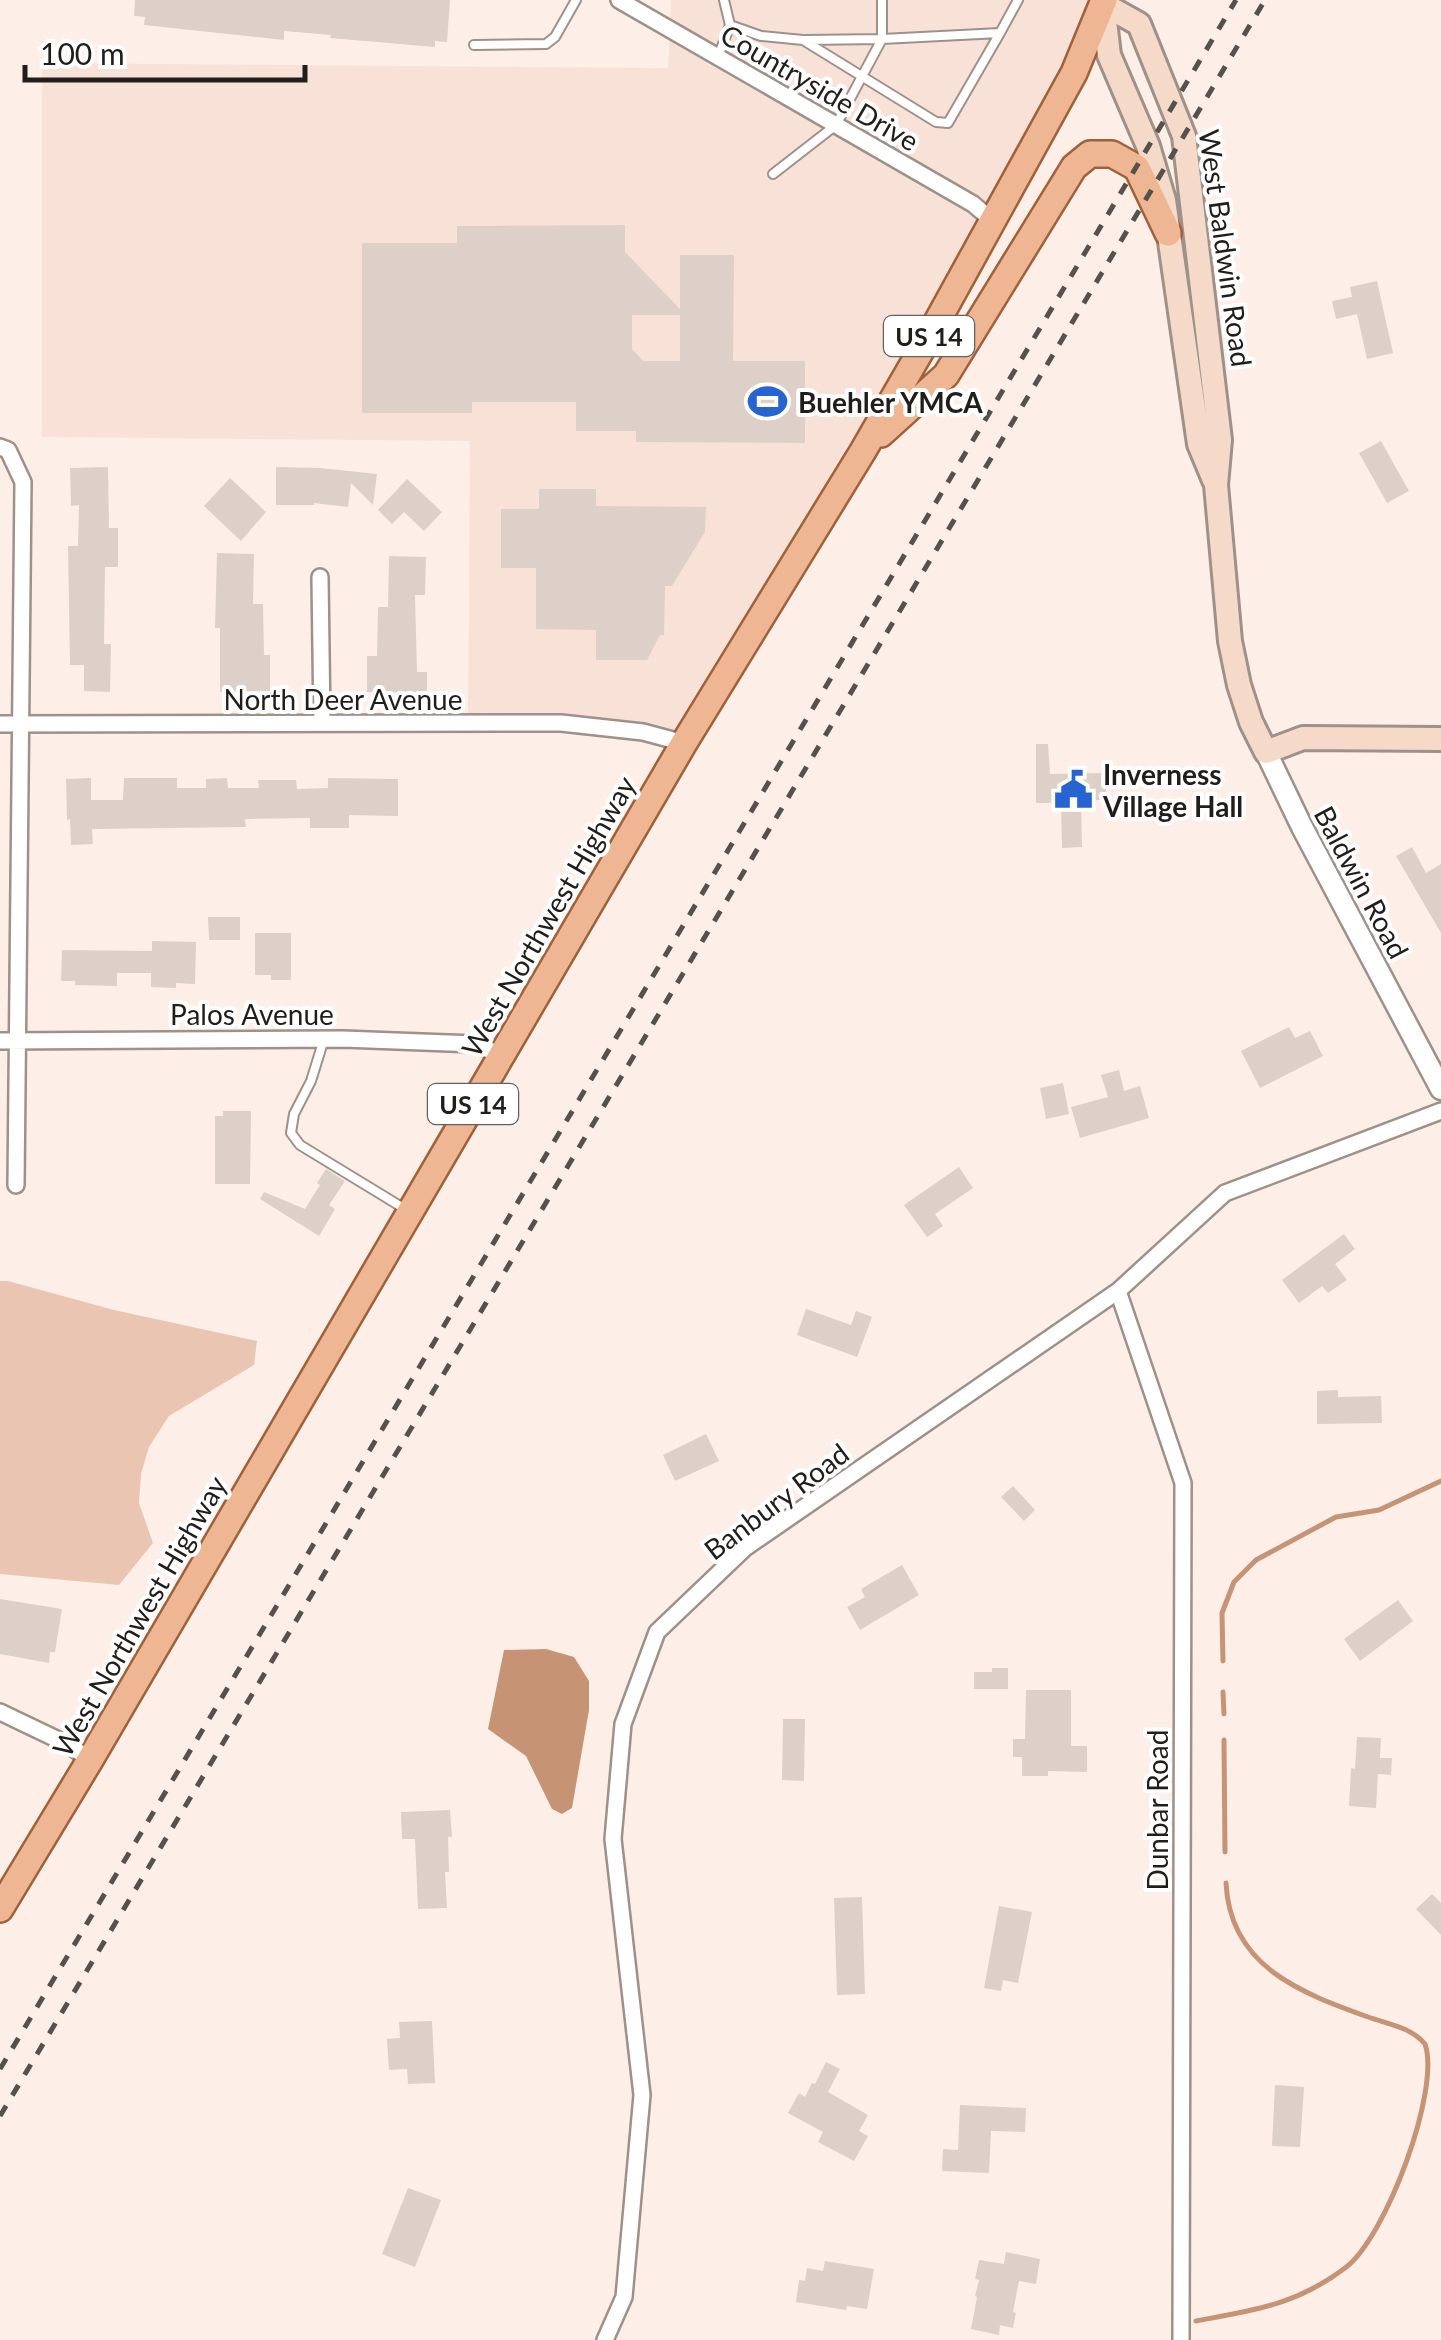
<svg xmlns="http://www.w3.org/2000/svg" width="1441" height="2340" viewBox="0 0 1441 2340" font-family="Lato,sans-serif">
<rect width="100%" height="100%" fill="#fdefe8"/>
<path fill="#f8e2d7" d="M671 0H1104L1074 73 684 743 643 732 468 723 470 441 42 437V63L668 68Z"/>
<path fill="#eac6b2" d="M0 1281H8L114 1310 257 1341 254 1365 169 1416 149 1447 141 1474 139 1503 153 1543 119 1585 0 1574Z"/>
<path fill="#c69375" d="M546 1649 574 1657 589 1681V1710L572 1808 562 1814 552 1809 526 1756 488 1729 504 1650Z"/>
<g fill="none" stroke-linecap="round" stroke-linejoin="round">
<path stroke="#c69375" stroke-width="5" d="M1223 1661 1222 1613 1234 1582 1256 1560 1336 1517 1379 1510 1441 1481
M1223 1692 1224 1714
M1224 1740 1225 1852
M1196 2321C1255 2310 1296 2305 1345 2268 1386 2238 1441 2089 1425 2044 1412 2028 1389 2024 1371 2018 1301 1993 1230 1967 1226 1883"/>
</g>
<path fill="#ddd0c8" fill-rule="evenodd" d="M135 0H450L447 42 435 41V47L330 38 331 35 284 31V40L144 25 145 17 134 16Z
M625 225V252L680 309V255H734L733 361H805V443L636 442V431H576V402H472V413H362V243H457V226ZM632 315H680V361H643L632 349Z
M1377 281 1393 353 1367 359 1357 314 1336 319 1332 301 1352 297 1350 287Z
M1381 441 1409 491 1387 503 1359 453Z
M108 467 109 528H118V567H105L104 644H111L110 692 84 691V665H70L68 546H78L79 505 71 506 70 468Z
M276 467 320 468 377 474 373 505 351 483 348 507 314 503V505H276Z
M230 478 266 512 241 541 204 506Z
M407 479 442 512 424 531 404 512 392 524 378 510Z
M539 489H596V506L706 507 705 532 672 586H665L664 635H660L647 660H596V630L536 629V568H501V509H539Z
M217 553 254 554 253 604H263L264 655H270V691L220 692V628H215Z
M389 556 426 557 425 595H415L417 672H427V693L367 692V656H377L378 607H388Z
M1036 744H1048L1050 774 1106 773V800H1081L1082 847 1062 848 1061 803H1036Z
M91 778V800H123L124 778H177V788H206V779L227 778 228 788H259L258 780H296L297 789 328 788V778L398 779V816L349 815V828H310V818L245 819 246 827 92 829 93 844 71 845 70 819 67 820 66 779Z
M1412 847 1426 873 1441 864V933L1396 856Z
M208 917H240V940H209Z
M255 933H291V980H271V975H255Z
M152 941 196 942 195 984 176 983V988L151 987V973H117V986L75 985V981H61L62 950 152 951Z
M1289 1027 1295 1038 1310 1031 1323 1056 1260 1088 1241 1051Z
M1119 1070 1124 1091 1140 1086 1149 1118 1080 1138 1071 1107 1108 1097 1101 1075Z
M1063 1083 1069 1114 1046 1119 1040 1088Z
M223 1111H251L250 1184H215V1116H223Z
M959 1167 973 1188 935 1214 943 1226 927 1237 904 1205Z
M326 1169 345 1181 329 1205 335 1209 319 1236 260 1199 264 1192 305 1209 320 1185 317 1183Z
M1344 1234 1355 1249 1335 1264 1347 1280 1328 1293 1322 1286 1299 1303 1282 1280Z
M806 1309 851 1325 856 1311 872 1317 857 1357 797 1335Z
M1338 1390V1397L1381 1396 1382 1423 1317 1424V1391Z
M706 1434 719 1461 675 1481 663 1455Z
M1013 1486 1035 1510 1024 1521 1001 1497Z
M902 1565 919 1595 860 1630 847 1607 865 1597 861 1589Z
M0 1599 62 1609 55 1652H50L49 1663 0 1654Z
M1398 1600 1413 1621 1360 1661 1344 1639Z
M992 1668H1008V1689H974V1672H992Z
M1026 1690H1071V1746H1087V1772L1048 1771V1776H1022V1757H1013V1739H1025Z
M783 1719H805L804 1781 782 1780Z
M1357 1737 1381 1738 1380 1758H1392L1391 1775 1378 1774 1376 1808 1349 1806 1351 1768 1355 1769Z
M450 1810 452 1837H448L449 1872H445L447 1908 418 1909 415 1839H402L401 1812Z
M1432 1894 1441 1903V1935L1416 1909Z
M862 1897 865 1994 837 1995 834 1898Z
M999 1906 1032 1912 1018 1983 1003 1980 1001 1991 984 1988Z
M432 2021 435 2083 408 2084 407 2069 389 2070 387 2039 400 2038 399 2022Z
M826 2062 840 2069 828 2092 868 2115 859 2131 868 2136 854 2161 818 2142 823 2132 788 2113 799 2093 805 2097 812 2083 815 2084Z
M1275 2085 1304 2087 1300 2147 1272 2146Z
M960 2105 1026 2108 1025 2132 991 2131 989 2173 942 2171 943 2149 958 2150Z
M408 2188 441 2200 415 2267 382 2254Z
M1006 2252 1040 2259 1036 2284 1019 2281 1013 2312 1016 2313 1013 2328 1000 2325 999 2335 971 2329 977 2297 975 2296 979 2280 975 2279 979 2260 1004 2264Z
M825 2261 874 2269 867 2309 847 2306 846 2310 796 2302 799 2280 805 2281 807 2268 823 2271Z"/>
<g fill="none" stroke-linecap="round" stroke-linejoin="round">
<defs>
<path id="service" d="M730 25 761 36 803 40 936 122 948 123 1000 33
M805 40 882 39V0
M474 45 546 44 555 37 576 0
M718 57 730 25 724 0
M773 174 836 125 882 39 1000 33 1018 0
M324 1039 311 1081 294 1114 291 1133 300 1145 405 1209"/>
<path id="minor" d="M619 0 973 204 993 221
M0 447 8 450 23 482 16 1185
M320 577 322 723
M0 724 561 723 643 732 684 743
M0 1041 343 1039 475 1044 501 1055
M1118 1291 1183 1483 1181 2340
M0 1712 69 1745 90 1760
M605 2340 624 2297 642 2095 613 1839 623 1724 657 1632 745 1548 1118 1291 1225 1193 1441 1111"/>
<path id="tertiary" d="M1266 752 1302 827 1441 1089"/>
<path id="secondary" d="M1103 4 1139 24 1184 136 1220 440 1216 485 1230 641 1239 685 1251 722 1266 752 1303 738 1441 739
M1103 4 1109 55 1148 146 1164 200 1199 444 1214 480"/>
<path id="primary" d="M881 434 946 375 1074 167 1090 154H1112L1137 168 1168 233
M0 1909 90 1760 684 743 863 451 927 340 1074 73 1104 0"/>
</defs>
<use href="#service" stroke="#9d918a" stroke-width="12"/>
<use href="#minor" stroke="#9d918a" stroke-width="20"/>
<use href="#tertiary" stroke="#9d918a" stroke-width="25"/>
<use href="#secondary" stroke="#9d918a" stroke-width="28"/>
<use href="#primary" stroke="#9e613a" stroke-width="30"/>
<use href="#service" stroke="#fff" stroke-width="8"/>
<use href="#minor" stroke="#fff" stroke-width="15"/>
<use href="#tertiary" stroke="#fff" stroke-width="20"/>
<use href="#secondary" stroke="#f6dac9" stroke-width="22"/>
<use href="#primary" stroke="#eeb693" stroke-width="25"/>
<path stroke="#57514d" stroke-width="5" stroke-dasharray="12 12" stroke-linecap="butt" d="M0 2069 1236 0
M0 2116 1265 0"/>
</g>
<defs>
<symbol id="stadium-bare" viewBox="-9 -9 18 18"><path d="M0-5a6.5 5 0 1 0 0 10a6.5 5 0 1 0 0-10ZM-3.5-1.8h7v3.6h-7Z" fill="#2664d1" stroke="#fff" stroke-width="2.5" paint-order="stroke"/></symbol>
<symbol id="civic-bare" viewBox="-9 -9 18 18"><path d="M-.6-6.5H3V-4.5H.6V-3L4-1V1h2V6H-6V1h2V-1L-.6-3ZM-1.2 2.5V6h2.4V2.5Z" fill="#2664d1" stroke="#fff" stroke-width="2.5" paint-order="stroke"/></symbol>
</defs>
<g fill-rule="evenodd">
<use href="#stadium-bare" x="740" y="374" width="55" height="55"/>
<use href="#civic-bare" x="1046" y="762" width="55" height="55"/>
</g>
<g text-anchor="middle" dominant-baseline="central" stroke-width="8" stroke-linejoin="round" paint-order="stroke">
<g fill="#fff" stroke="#64615f" stroke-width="2.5">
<rect x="884" y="316" width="90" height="40" rx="8"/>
<rect x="428" y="1084" width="90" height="40" rx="8"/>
</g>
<g font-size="25" font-weight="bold" fill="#211d1a">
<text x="929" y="336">US 14</text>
<text x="473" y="1104">US 14</text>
</g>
<g font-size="28" fill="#211d1a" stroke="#fff">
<text transform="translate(820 87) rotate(30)">Countryside Drive</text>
<text transform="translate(1226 248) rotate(82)">West Baldwin Road</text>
<text x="343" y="699">North Deer Avenue</text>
<text transform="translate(1362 882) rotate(62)">Baldwin Road</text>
<text transform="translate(548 916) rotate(-60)">West Northwest Highway</text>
<text x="252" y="1014">Palos Avenue</text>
<text transform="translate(776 1501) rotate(-37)">Banbury Road</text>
<text transform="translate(139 1616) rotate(-60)">West Northwest Highway</text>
<text transform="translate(1157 1810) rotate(-90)">Dunbar Road</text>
</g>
<g font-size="28" font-weight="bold" fill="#211d1a" stroke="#fff" text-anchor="start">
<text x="798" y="402">Buehler YMCA</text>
<text x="1103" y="774">Inverness<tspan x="1103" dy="32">Village Hall</tspan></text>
</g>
</g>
<path d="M25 65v15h280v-15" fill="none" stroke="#211d1a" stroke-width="5"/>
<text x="40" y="65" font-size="30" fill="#211d1a" stroke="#ffffff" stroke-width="8" paint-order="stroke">100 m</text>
</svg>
